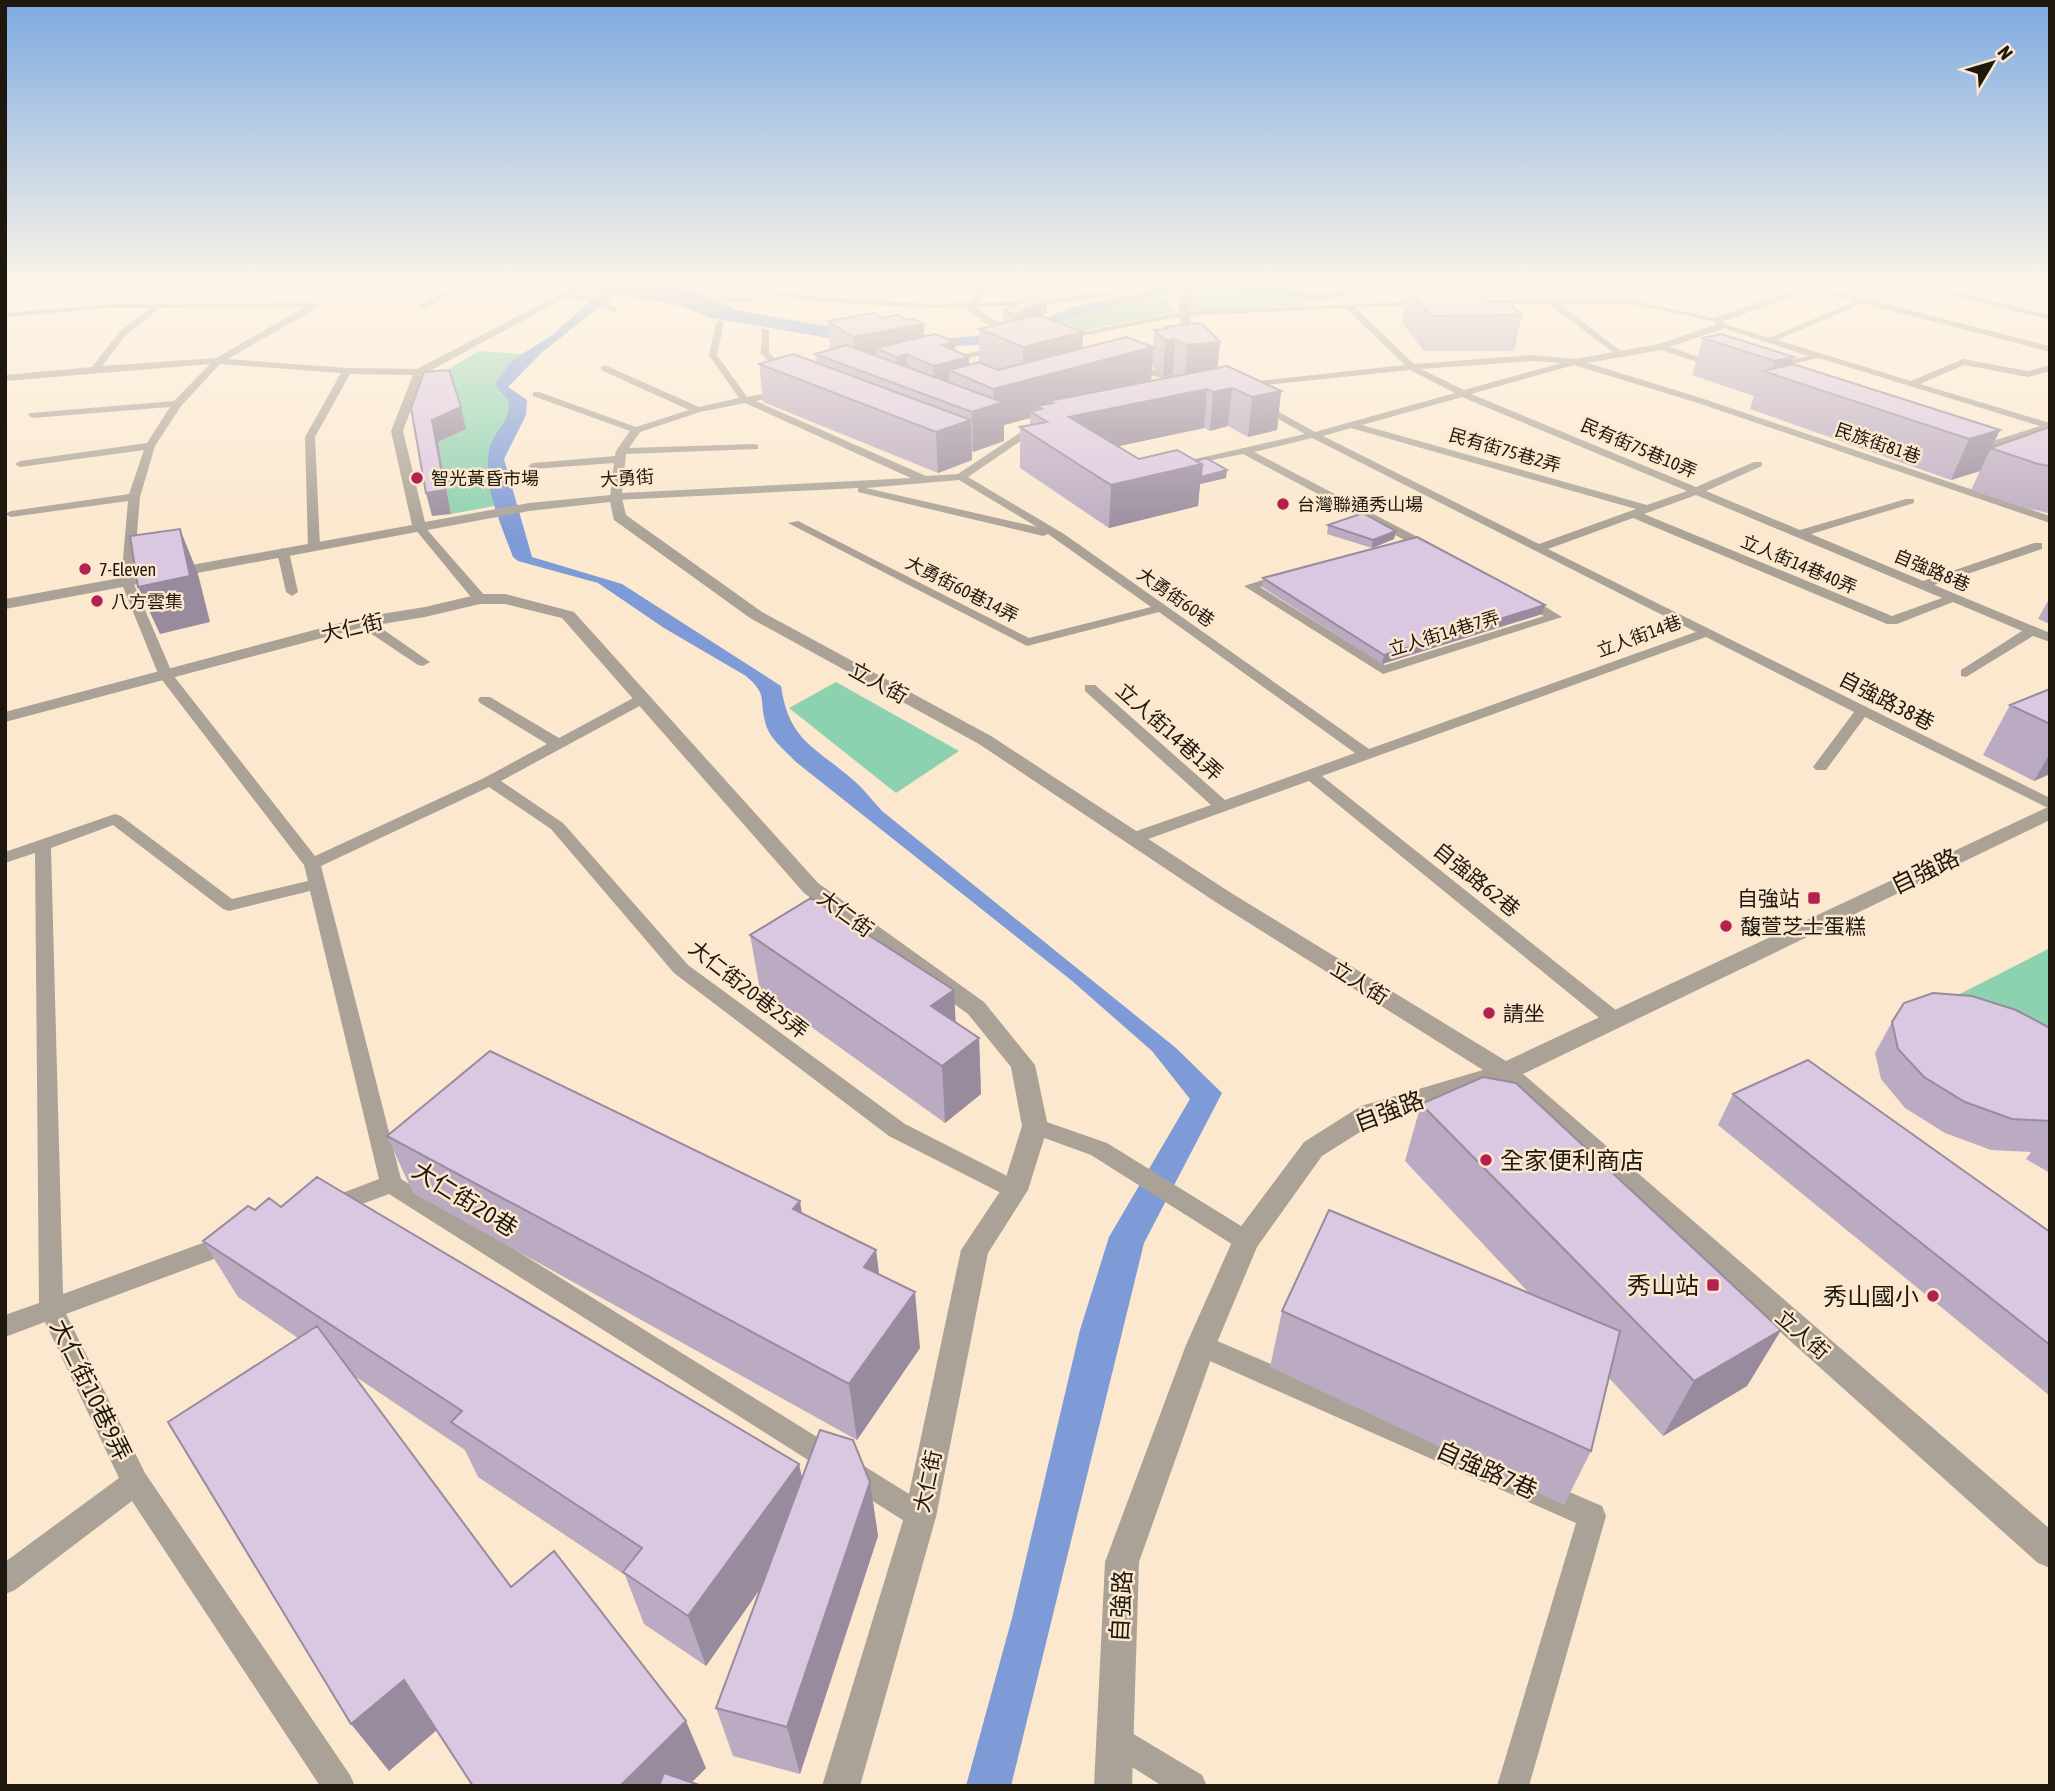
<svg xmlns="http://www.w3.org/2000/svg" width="2055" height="1791" viewBox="0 0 2055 1791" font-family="'Asap Condensed','Noto Sans TC',sans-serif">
<rect width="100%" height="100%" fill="#fbe8ce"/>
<path fill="#8cd1b0" d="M660 285H689L768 296C738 313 691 292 660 285Z
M1182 289 1252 290 1301 295 1309 305 1184 312Z
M1165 294 1174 313 1043 338 1029 334 1066 319Z
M479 351 522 354 511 361 494 385 509 401V417L489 451 494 506 451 514 438 442 445 371Z
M836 682 959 751 896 793 789 708Z
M2050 948V1067L1946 1001Z"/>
<path fill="#7e9bd7" d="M581 285H660L698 293 737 310 769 316 837 328 950 338 989 335 1021 328 1072 307 1164 286 1240 285 1328 292 1359 285H1396L1321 300 1221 291 1165 294 1071 318 1008 340 990 344 956 346 858 343 711 318 677 305 615 295 541 353 508 387 527 400 526 415 504 459 532 557 622 584 781 686C789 741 814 746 852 779 863 788 872 800 882 811L1176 1048 1222 1093 1144 1243 1011 1786H966L1012 1618 1080 1330 1109 1237 1190 1099 1152 1051 1071 980 796 762C785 750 768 738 765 721 759 698 768 695 746 676L664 628 598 583 518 561 513 557C501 524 483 488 489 451 493 430 509 427 509 401L494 385 511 361 552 335 600 293 593 288Z
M1499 285H1603C1574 302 1531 289 1499 285Z"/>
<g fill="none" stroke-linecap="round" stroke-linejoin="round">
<path fill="#aaa297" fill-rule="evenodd" d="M350 285H360L337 296 330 294Z
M454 285H463L425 309 418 307Z
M536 285H558L578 289 574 291Z
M706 285H725L821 297 932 304 1044 300 1143 285H1158L1099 298 1044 305 932 308 821 302Z
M1011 285H1035L984 292 980 290Z
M1912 285H1925L2050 315V320Z
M2032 285 2050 286V290L2033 287Z
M563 293 597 297 618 310 614 312 592 301 560 297Z
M1861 299 1868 301 1777 340 1911 381 1963 359 2028 371 2050 365V371L2028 377 1964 365 1920 384 2050 423V429L1980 451 1969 448V444L1980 445 2040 426 1819 358 1765 370V366L1809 356 1717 326 1721 323 1769 338Z
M1486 300H1631L1722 320 1718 322 1631 304H1560L1622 352V356L1619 357 1549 304H1483Z
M1427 301 1430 305 1355 307 1414 364 1532 355 1575 359 1704 399 2050 516V523L1698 403 1574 365 1471 394 1696 487 1754 462H1762V466L1706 491 1800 530 1906 499H1914V503L1811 534 1923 581 2034 543H2042V549L1934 585 2050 633V642L2033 636 1966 677 1961 676V670L2022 631 1953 602 1897 624H1887L1633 518 1548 549 2050 798V809L1865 717 1826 770H1816L1813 767 1854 712 1706 637 1322 776 1622 1015 1625 1020 1622 1025H1608L1309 781 1140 842H1128L1126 838 1128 834 1211 805 1085 691V685H1095L1225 800 1355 753 1159 612 1027 646 788 523 798 521 1029 638 1151 607 1048 534 1043 536 862 493 858 492V488L616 500 610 497 614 463 533 469 528 466 533 463 615 456 616 451 630 431 533 396V392H539L636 427 689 410 601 370V366H607L699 407 739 398 709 355 716 323 720 320 724 323 717 355 747 397 790 389V393L756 401 926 476 958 474 1021 432 1044 429V433L1028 436 968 477 1064 534 1369 749 1696 632 1312 438 1254 452 1435 546V552H1427L1243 454 1182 466V462L1305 434 1257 407V403H1263L1315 432 1455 393 1410 370 1237 388 1235 386 1240 383 1405 365 1346 308 1182 316 1062 340 1058 337 1182 312ZM1532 361 1561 363 1464 390 1421 369ZM1462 397 1469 400 1687 491 1647 505 1362 425ZM745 403 911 478 622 493 626 454 758 449V445L754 444 629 448 640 432 700 412ZM1351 428 1636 509 1539 544 1323 436ZM959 480 1037 527 866 488ZM1696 495 1942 598 1892 616 1644 514Z
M315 303 318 307 228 359 347 368 419 369 424 372 419 375 350 374 315 437 320 547 314 551 308 547 305 437 341 373 220 364 181 406 155 446 140 497 133 582 173 675 315 856 484 778 547 744 480 703 478 700 480 697H490L559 738 637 696H647L649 699 647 702 501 781 563 823 688 965 905 1124 1023 1184 1026 1190 1023 1196 1015 1199 1007 1196 889 1136 674 973 551 829 489 787 321 866 401 1179 930 1507 934 1517 930 1527 920 1531 389 1194 332 1215 324 1212 321 1206 324 1200 379 1179 310 891 229 911 223 909 113 825 51 848 63 1294 230 1233 238 1236 242 1243 238 1250 66 1314 145 1473 350 1775 355 1786H320L132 1501 15 1590 5 1594V1562L119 1478 45 1322 5 1337V1315L39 1303 35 853 5 863V852L115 814 121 816 232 899 308 881 304 865 159 676 121 582 128 501 11 517 5 514 11 511 129 494 144 450 20 467 15 464 20 461 147 443 170 407 33 418 28 415 30 413 174 401 210 364 5 381V375L92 367 120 331 150 308H110L5 317V313L110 304ZM305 307 216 358 102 366 126 335 160 308Z
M762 328 769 330V353L792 373V377H786L761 354Z
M1003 345 1006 346V350L945 363 941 360Z
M1658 345H1664L1724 366 1716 368 1658 349Z
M415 525H423L485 596V602H475L415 529Z
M283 548 289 552 298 592 292 596 286 592 277 552Z
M1284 573 1288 574V580L1260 587 1385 665 1544 616 1518 602V596H1528L1562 617 1383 674 1244 586Z
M363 618 368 619 430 662 423 666 418 665 358 625V619Z
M1035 1118 1107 1143 1254 1234 1258 1241 1254 1248 1246 1251 1238 1248 1091 1155 1028 1132 1024 1126 1028 1120Z
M1201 1334 1602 1506 1606 1516 1529 1786H1497L1576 1523 1192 1353 1189 1345 1192 1337Z
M1115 1723 1202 1775 1207 1786H1162L1104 1749 1100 1738 1104 1727Z"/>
<path fill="#aaa297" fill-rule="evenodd" d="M577 285H589L424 374 403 431 425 522 529 503 621 494 626 515 762 612 991 736 1228 891 1506 1061 2050 806V820L1523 1074 2050 1529V1568L2038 1563 1501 1082 1379 1120 1322 1156 1257 1247 1216 1345 1139 1562 1132 1786H1094L1105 1562 1186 1345 1236 1233 1304 1142 1361 1106 1483 1070 1214 901 979 744 750 618 614 520 610 502 529 511 5 609V599L412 525 391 431 415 370Z
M970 285H981L989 290 976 307 991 318 1025 334V338C1005 339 981 320 967 309L965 307 978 291Z
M1177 285H1187L1191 290C1187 314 1189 327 1203 346L1202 348H1194C1179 329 1177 314 1181 290Z
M1799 285H1821L1820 287 2050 346V352L1812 290 1724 321 1725 328 1661 350 1575 365 1570 362 1575 359 1659 344 1715 325 1714 318 1801 287Z
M1126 363 1200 381 1202 383 1196 386 1122 368V364Z
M480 594H505L574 612 818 883 984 1002 1035 1065 1048 1126 1028 1190 988 1253 936 1517 860 1786H822L904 1517 961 1250 1003 1187 1022 1126 1011 1067 968 1014 804 893 562 618 505 604H480L425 617 364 627 5 722V712L363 617 425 607Z"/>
</g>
<path fill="#bbabc2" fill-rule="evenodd" d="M1408 289 1487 301 1522 315 1514 351H1424L1402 323Z
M1003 310 1047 313 1040 316 1083 348 1153 347 1154 330 1165 329V327L1220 342 1217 368 1281 391 1277 430 1248 437 1228 426 1210 431 1204 428 1118 446 1139 459 1226 478 1200 484 1198 506 1109 528 1020 468V427L1030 425V418L1004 425V441L973 452 971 451 972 460 938 473 763 402 759 364 816 363 815 354 830 349 828 321 883 318 924 337 955 342V351L970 364 979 362V329L1005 323 1003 322ZM1152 366 1163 376H1174L1151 381Z
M1703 338 1794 357 1791 364 2000 430 1992 448 2050 427V512L2048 513 2018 506 1971 490 1980 471 1951 480 1750 409 1754 396 1692 375Z
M1328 525 1396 531 1394 539 1372 548 1327 534Z
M1263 578 1542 614 1382 664 1262 587Z
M2050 597V624L2038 619Z
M2050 689V774L2034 781 1983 755 2010 705Z
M750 935 956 1023 979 1038 981 1094 945 1123 760 990Z
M1892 1022 2050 1028V1173L2026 1159 2031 1152 1991 1150 1945 1133 1905 1108 1881 1079 1875 1053Z
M1733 1094 2050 1232V1396L1718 1125Z
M1421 1104 1781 1330 1747 1386 1663 1436 1609 1378 1591 1451 1564 1505 1270 1367 1282 1311 1529 1293 1405 1161Z
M387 1136 802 1214 876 1250 879 1274 920 1348 857 1440 413 1193Z
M281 1207 799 1464 802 1478 870 1482 878 1536 800 1774 733 1756 716 1708 760 1589 706 1666 644 1624 625 1575 478 1477 465 1450 353 1375 511 1587 706 1768 692 1782 437 1730 389 1771 298 1338 238 1297 203 1241 255 1210Z"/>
<path fill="#998b9e" d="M1047 300V313L1014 328V315Z
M924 324 925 360 907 354 909 389 898 384 896 357 876 348 878 369H856L853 337Z
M1083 332 1082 365 1153 347 1151 384 1053 403 1049 401V412L1037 406V416L1030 411V418L1004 425V441L973 452 972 412 994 405 993 389 1023 381V347Z
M1175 339 1173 375 1163 376 1165 340Z
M955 342V361L969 357 970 379 949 370 950 400 934 398 933 366 942 345Z
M1220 342 1216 379 1185 382 1187 345Z
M1794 357 1786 378 1771 373 1775 361Z
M1232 388 1228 426 1210 431 1213 392Z
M1207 389 1204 428 1068 457 1069 417Z
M1281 391 1277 430 1248 437 1252 397Z
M461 407 466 429 438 442 451 514 432 516 426 493 432 420Z
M971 420 972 460 938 473 936 432Z
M2000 430 1980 471 1951 480 1969 439Z
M1202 464 1227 470 1226 478 1200 484 1198 506 1109 528 1111 485Z
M180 529 198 574 210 622 160 634 138 587Z
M1396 531 1394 539 1372 548 1373 540Z
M1545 605 1542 614 1382 664 1384 655Z
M2050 753V774L2034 781Z
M954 990 957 1046 935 1062 931 1006Z
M979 1038 981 1094 945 1123 942 1066Z
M800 1201 809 1258 793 1209Z
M876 1250 883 1307 864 1267Z
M915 1292 920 1348 857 1440 849 1384Z
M1781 1330 1747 1386 1663 1436 1694 1381Z
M799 1464 810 1518 706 1666 688 1616Z
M870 1482 878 1536 800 1774 787 1727Z
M404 1680 439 1728 389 1771 351 1724Z
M686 1721 706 1768 688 1786H620Z"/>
<path fill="#dac7e1" stroke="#998b9e" stroke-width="2" d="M1408 289H1475L1487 301H1507L1522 315 1431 316Z
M1032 297 1047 300 1014 315 1003 310Z
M874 313 883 318 898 315 906 320 913 319 924 324 853 337 828 321Z
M1039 315 1083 332 1023 347 979 329Z
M1201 323 1220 342 1187 345 1175 339 1165 340 1154 330 1168 329 1165 327Z
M935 334 955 342 942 345 969 357 933 366 907 354 896 357 876 348Z
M1721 334 1794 357 1775 361 1703 338Z
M1126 337 1153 347 993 389 949 370 979 362 998 370Z
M846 345 1003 402 972 412 815 354Z
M793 354 971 420 936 432 759 364Z
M1793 364 2000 430 1969 439 1763 371Z
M1227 366 1281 391 1252 397 1232 388 1213 392 1207 389 1069 417 1139 459 1177 450 1202 464 1111 485 1020 427 1047 422 1030 411 1042 409 1037 406 1053 403 1049 401Z
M449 370 461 407 432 420 445 490 426 493 411 408 424 372Z
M2050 427V466L2038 464 1990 448Z
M1206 458 1227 470 1201 477 1202 464 1196 461Z
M1363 513 1396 531 1373 540 1328 525Z
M180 529 190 576 138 587 130 536Z
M1417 537 1545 605 1384 655 1263 578Z
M2050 689V724L2010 705Z
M811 898 954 990 931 1006 979 1038 942 1066 750 935Z
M1933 993 1972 996 2016 1010 2050 1028V1121L2012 1119 1965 1102 1924 1077 1898 1049 1892 1022 1904 1003Z
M490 1051 800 1201 793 1209 876 1250 864 1267 915 1292 849 1384 387 1136Z
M1808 1060 2050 1232V1345L1733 1094Z
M1483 1077 1516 1083 1781 1330 1694 1381 1421 1104Z
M317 1177 799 1464 688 1616 623 1572 642 1548 451 1422 462 1411 203 1241 248 1206 255 1210 269 1198 281 1207Z
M1329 1210 1620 1331 1591 1451 1282 1311Z
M317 1326 511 1587 554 1551 686 1721 620 1786H473L404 1680 351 1724 168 1422Z
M820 1430 853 1440 870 1482 787 1727 716 1708Z
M664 1773 702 1786H659Z"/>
<linearGradient id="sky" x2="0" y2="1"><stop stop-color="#7daae1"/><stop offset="0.53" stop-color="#fdf5e9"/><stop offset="1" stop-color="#fdf5e9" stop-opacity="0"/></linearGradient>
<rect width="2055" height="536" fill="url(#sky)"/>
<g fill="#b3224f" stroke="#fbe8ce" stroke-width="2.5">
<circle cx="417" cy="478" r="7"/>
<circle cx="1283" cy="504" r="7"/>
<circle cx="85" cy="569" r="7"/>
<circle cx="97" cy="601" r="7"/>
<rect x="1807" y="891" width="14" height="14" rx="3.5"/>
<circle cx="1726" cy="926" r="7"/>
<circle cx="1489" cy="1013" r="7"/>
<circle cx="1486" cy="1160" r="7"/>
<rect x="1706" y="1278" width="14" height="14" rx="3.5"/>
<circle cx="1933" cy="1296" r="7"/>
</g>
<g text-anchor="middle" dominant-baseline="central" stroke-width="5" stroke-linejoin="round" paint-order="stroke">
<g font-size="18" fill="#1f180f" stroke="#fbe8ce">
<text transform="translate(1878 443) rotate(19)">民族街81巷</text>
<text transform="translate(1639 448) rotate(23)">民有街75巷10弄</text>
<text transform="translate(1505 450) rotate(16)">民有街75巷2弄</text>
<text transform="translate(627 478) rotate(-4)">大勇街</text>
<text transform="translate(1799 564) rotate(23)">立人街14巷40弄</text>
<text transform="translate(1932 570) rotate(23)">自強路8巷</text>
<text transform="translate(962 589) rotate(27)">大勇街60巷14弄</text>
<text transform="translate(1176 597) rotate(35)">大勇街60巷</text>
<text transform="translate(1444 633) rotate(-17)">立人街14巷7弄</text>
<text transform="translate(1639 636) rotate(-20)">立人街14巷</text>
</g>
<g font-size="18" fill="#1f180f" stroke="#fbe8ce" text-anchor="start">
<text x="431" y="478">智光黃昏市場</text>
<text x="1297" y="504">台灣聯通秀山場</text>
<text x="99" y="569">7-Eleven</text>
<text x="111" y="601">八方雲集</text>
</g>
<g font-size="21" fill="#1f180f" stroke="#fbe8ce">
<text transform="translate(352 627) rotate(-13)">大仁街</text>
<text transform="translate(879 682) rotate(29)">立人街</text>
<text transform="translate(1887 700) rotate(27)">自強路38巷</text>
<text transform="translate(1170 731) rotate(42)">立人街14巷1弄</text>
<text transform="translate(1477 879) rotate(39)">自強路62巷</text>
<text transform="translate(846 913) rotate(36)">大仁街</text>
<text transform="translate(1360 982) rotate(32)">立人街</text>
<text transform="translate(749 989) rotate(38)">大仁街20巷25弄</text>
<text transform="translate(1803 1334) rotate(41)">立人街</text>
<text transform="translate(927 1481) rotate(-78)">大仁街</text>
</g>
<g font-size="21" fill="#1f180f" stroke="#fbe8ce" text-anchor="start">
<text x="1800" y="898" text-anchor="end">自強站</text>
<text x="1740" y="926">馥萱芝士蛋糕</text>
<text x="1503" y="1013">請坐</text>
</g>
<g font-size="24" fill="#1f180f" stroke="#fbe8ce">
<text transform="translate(1925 871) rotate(-26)">自強路</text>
<text transform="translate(1389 1111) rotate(-21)">自強路</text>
<text transform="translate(465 1199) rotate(32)">大仁街20巷</text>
<text transform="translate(91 1390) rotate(64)">大仁街10巷9弄</text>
<text transform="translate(1487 1470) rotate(24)">自強路7巷</text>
<text transform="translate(1121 1606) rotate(-87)">自強路</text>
</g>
<g font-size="24" fill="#1f180f" stroke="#fbe8ce" text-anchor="end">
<text x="1500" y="1160" text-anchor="start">全家便利商店</text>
<text x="1699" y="1285">秀山站</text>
<text x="1919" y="1296">秀山國小</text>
</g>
</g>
<rect width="2055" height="1791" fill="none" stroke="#1f180f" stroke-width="14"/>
<g transform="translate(1992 63) rotate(52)" stroke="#fbe8ce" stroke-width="5" paint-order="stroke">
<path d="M0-5L12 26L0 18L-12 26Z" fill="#1f180f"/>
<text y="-10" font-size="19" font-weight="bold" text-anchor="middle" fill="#1f180f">N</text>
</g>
</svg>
